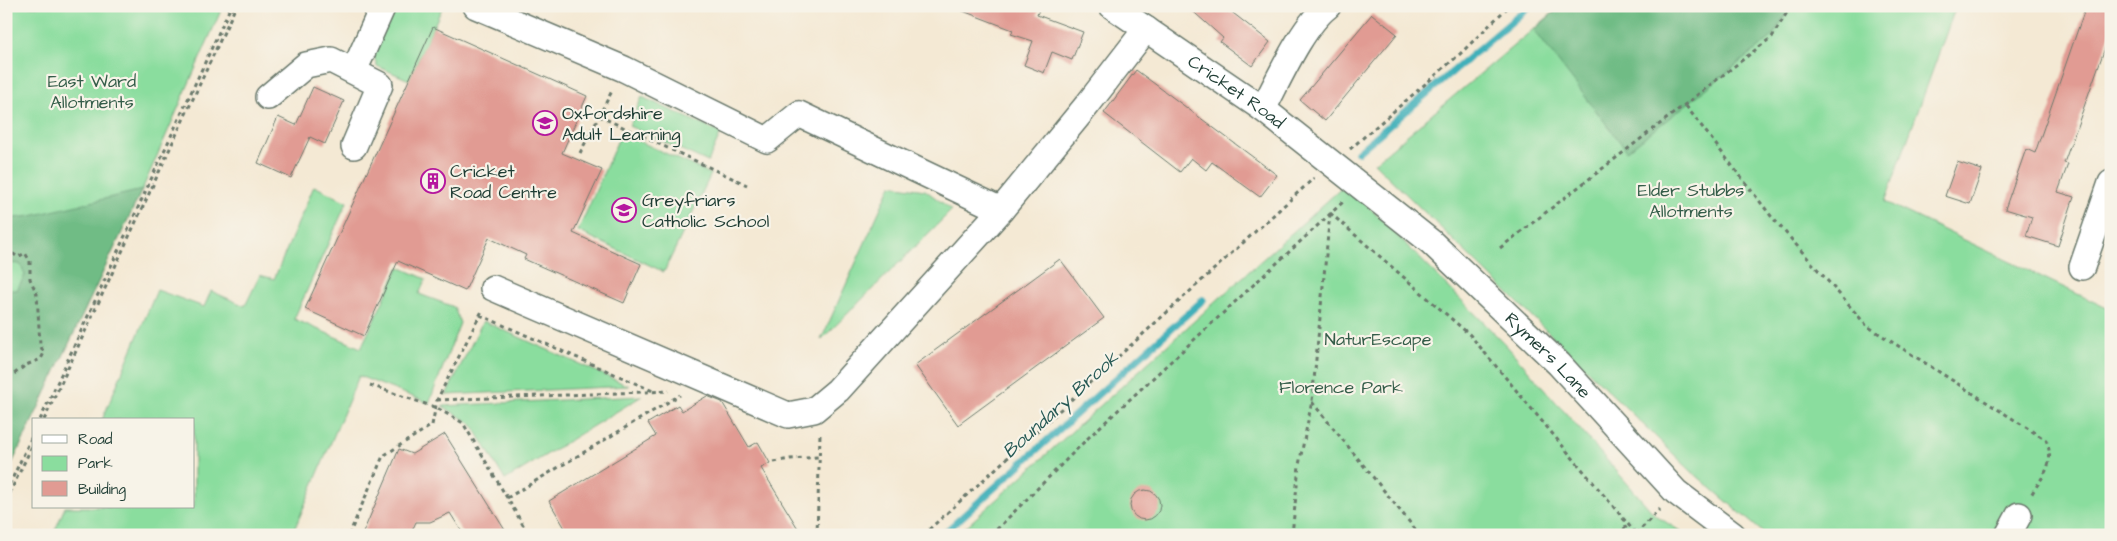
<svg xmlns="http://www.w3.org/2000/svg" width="2117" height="541" viewBox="0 0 2117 541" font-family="'Architects Daughter',sans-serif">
<rect width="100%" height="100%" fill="#f7f3e8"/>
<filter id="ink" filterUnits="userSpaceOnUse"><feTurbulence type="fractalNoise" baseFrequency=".02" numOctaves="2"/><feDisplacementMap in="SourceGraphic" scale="10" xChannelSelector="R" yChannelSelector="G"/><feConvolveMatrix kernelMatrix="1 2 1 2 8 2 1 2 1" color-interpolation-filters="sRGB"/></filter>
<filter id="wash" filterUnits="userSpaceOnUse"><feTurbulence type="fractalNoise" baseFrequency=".0096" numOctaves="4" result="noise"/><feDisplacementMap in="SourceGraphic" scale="20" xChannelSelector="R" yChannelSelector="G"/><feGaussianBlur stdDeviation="1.12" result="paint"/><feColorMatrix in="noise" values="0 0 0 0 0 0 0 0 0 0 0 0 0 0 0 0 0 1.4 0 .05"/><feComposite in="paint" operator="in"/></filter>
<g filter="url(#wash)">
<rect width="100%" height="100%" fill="#f4e9d4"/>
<path fill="#8add9e" stroke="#548d69" d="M6 6H223L142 190 6 476Z
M393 6H443L409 80 377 66 372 50Z
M1561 6H1956L1885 202 2111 310V535H1766L1690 470 1374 163Z
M642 97 721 133 708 162 629 126Z
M621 133 711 174 664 272 578 231Z
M1346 184 1505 344 1655 515 1686 535H957Z
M891 185 925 190 952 210 821 340Z
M314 186 347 202 294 319 361 348 399 267 426 279 419 294 454 307 460 323 429 403 359 376 292 535H53L65 507H194V420H102L157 290 204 307 211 291 245 306 260 275 274 279Z
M483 321 629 386 446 395Z
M642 396 505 480 472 424 442 406Z"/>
<path fill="#6fbc85" stroke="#477c5c" d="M1561 6H1791L1772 37 1627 151 1534 30Z
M142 190 6 476V290H17L25 275 20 264 6 263V219L31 216Z"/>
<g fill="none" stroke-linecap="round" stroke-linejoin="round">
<path stroke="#40b0ba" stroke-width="7" d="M1358 152 1530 6
M942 535 1203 300"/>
</g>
<g id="blocks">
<path fill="#e19b93" d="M955 6H1040L1037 15 1083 32 1072 60 1052 52 1044 73 1024 65 1033 41 1011 34 1013 30 955 8Z
M1187 6H1224L1270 42 1252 66 1220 42 1223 38Z
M2086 6H2111V31L2064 163 2068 164 2058 192 2074 197 2058 246 2026 236 2032 217 2005 209 2026 149 2035 153Z
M1372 14 1397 34 1325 121 1300 100Z
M433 27 587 96 562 153 602 170 573 233 641 264 624 303 524 259 526 255 489 238 465 291 398 261 364 336 305 309Z
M1136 70 1277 175 1260 197 1212 162 1206 170 1191 158 1180 172 1104 113Z
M313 87 344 101 325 144 310 137 291 178 258 163 278 117 296 125Z
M1957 162 1982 170 1970 204 1945 196Z
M1060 259 1104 318 958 425 915 365Z
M707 396 722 402 749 447 758 442 770 463 761 468 802 535H569L549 501 656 436 648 423 678 405 682 411Z
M445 434 508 535H464L450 513 430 522H416L410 535H362L399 449 412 454Z
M1130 505a15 15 0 1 1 30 0a15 15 0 1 1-30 0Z"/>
</g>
</g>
<g filter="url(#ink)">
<use href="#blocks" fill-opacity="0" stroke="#6a796c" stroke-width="1"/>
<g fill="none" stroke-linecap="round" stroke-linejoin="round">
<defs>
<g id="minor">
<path d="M476 6 624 69 767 140 799 114 1001 210 1088 104 1146 29"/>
<path id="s1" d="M1112 6 1263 109 1431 242 1559 364 1676 492 1733 535"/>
<path d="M354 71 383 6"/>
<path d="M268 97 306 65 331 60 380 85 354 146"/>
<path d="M1263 109C1279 79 1302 26 1328 6"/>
<path d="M2082 267 2111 183"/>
<path d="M493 288 788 415 814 410 838 390 1001 210"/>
<path d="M2008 535 2019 515"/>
</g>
</defs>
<use href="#minor" stroke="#6a796c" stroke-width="28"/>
<path stroke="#6a796c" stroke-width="3" stroke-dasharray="4 4" stroke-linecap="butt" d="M1686 106 1771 216 1867 326 2046 440C2056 464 2043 475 2031 495
M599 116 747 185
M1350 149 1460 54 1509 6
M580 153 613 89
M1330 213 1470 335 1637 535
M1500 248 1772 37 1791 6
M6 249 18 257 25 253 30 261V279L37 294 40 345 44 353 41 359 26 365 6 380
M480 315 653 391
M370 385 437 408 463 423 529 535
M437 400 669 391
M1312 402 1420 535
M40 420 231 6
M44 420 236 6
M774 462 790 459 819 457
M6 492 34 432
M507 498 680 395
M6 501 34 442
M1636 534 1660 509
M349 535 383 456 432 425 437 400 483 309
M414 535H418
M817 535 820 434
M923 535 1314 178
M991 535 1088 438 1343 202
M1292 535 1299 465 1312 401 1330 213
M1618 535 1628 525"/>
<use href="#minor" stroke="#fff" stroke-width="25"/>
</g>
</g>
<defs>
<symbol id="university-ring" viewBox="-11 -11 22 22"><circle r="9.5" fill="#f7f3e8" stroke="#b5179e" stroke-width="1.5"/><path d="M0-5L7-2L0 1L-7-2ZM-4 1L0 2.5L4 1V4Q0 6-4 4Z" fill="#b5179e"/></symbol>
<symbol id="building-ring" viewBox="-11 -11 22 22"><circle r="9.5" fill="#f7f3e8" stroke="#b5179e" stroke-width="1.5"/><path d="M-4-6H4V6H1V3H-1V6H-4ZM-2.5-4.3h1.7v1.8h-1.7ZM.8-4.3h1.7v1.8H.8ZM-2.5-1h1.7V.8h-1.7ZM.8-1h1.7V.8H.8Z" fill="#b5179e"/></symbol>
<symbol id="school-ring" viewBox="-11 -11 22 22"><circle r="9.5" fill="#f7f3e8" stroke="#b5179e" stroke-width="1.5"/><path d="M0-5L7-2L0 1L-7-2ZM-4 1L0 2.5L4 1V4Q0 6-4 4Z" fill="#b5179e"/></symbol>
</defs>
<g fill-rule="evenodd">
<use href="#university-ring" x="531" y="109" width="28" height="28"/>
<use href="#building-ring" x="419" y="167" width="28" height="28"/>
<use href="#school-ring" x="610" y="196" width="28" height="28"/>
</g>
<g text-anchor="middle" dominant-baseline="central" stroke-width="4.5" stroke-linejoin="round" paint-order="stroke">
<g font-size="18" fill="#345d49" stroke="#f7f3e8">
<text x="92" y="81">East Ward<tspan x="92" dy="21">Allotments</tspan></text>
<text x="1691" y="190">Elder Stubbs<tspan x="1691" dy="21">Allotments</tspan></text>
<text x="1378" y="339">NaturEscape</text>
<text x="1341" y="387">Florence Park</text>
</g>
<g font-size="18" fill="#1f3d34" stroke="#f7f3e8">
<text stroke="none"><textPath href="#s1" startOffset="151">Cricket Road</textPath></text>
<text stroke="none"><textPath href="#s1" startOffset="560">Rymers Lane</textPath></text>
</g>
<g font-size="18" fill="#1f3d34" stroke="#f7f3e8" text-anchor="start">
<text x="562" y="113">Oxfordshire<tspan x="562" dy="21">Adult Learning</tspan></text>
<text x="450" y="171">Cricket<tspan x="450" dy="21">Road Centre</tspan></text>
<text x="642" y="200">Greyfriars<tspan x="642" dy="21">Catholic School</tspan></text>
</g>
<g font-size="19" font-style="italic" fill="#275a56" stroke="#f7f3e8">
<text transform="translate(1061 405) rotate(-42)">Boundary Brook</text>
</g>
</g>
<rect width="2117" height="541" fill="none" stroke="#f7f3e8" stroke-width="25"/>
<rect x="32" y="418" width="162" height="90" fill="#f7f3e8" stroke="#a1aaa0"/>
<rect x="42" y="435" width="25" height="8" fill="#ffffff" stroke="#a1aaa0"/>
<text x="78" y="444" font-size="15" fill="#1f3d34">Road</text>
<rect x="42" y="456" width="25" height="15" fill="#8add9e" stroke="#a1aaa0"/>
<text x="78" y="468" font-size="15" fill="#1f3d34">Park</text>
<rect x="42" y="481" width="25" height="15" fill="#e19b93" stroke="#a1aaa0"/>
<text x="78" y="494" font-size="15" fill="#1f3d34">Building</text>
</svg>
